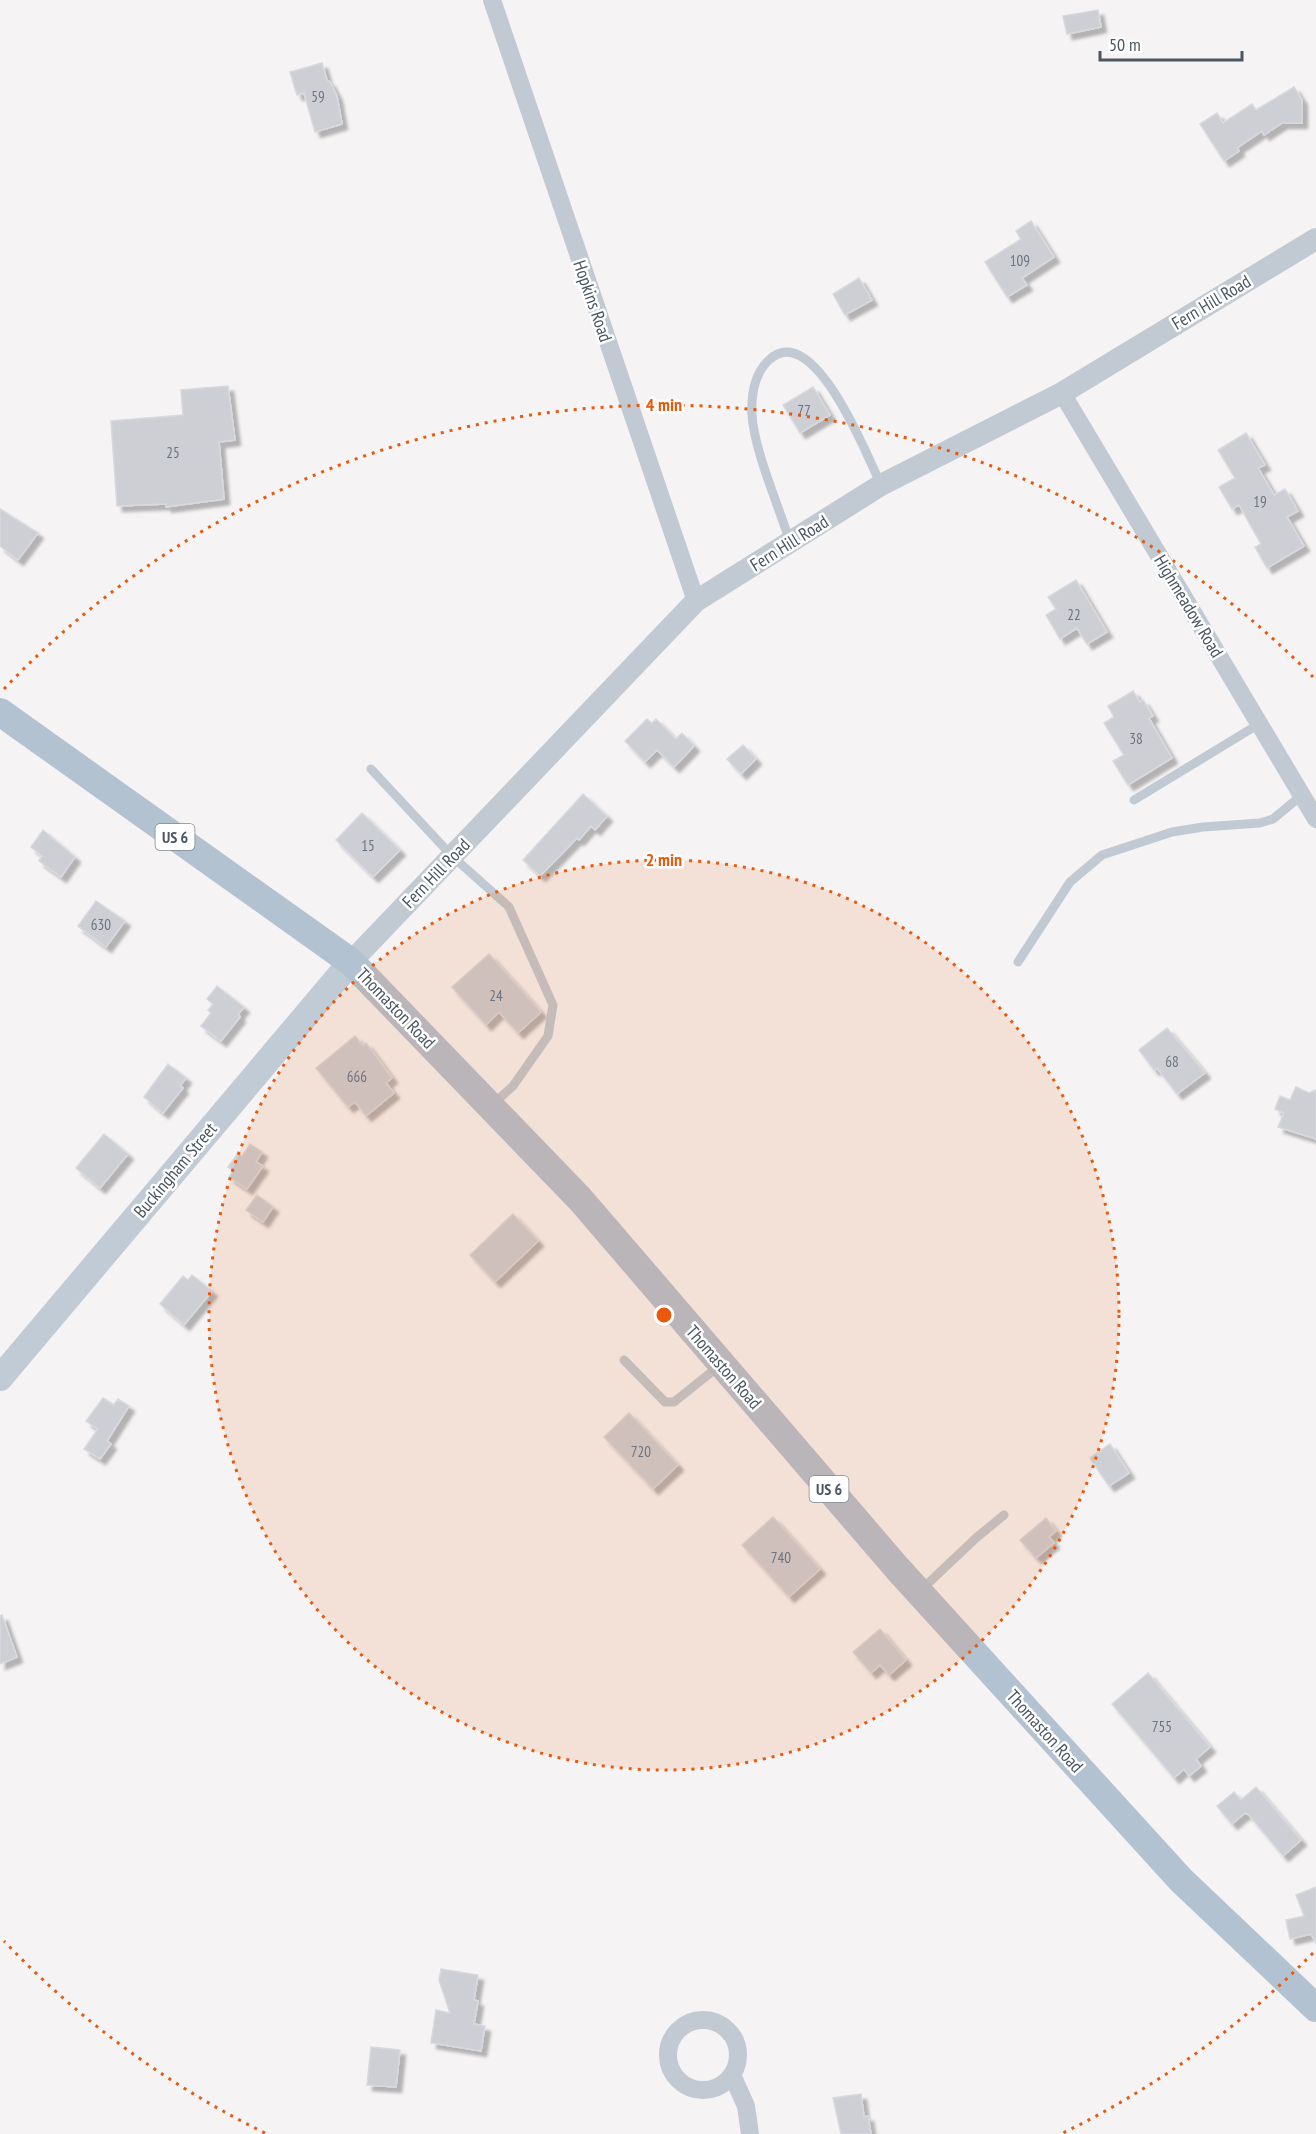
<svg xmlns="http://www.w3.org/2000/svg" width="1316" height="2134" viewBox="0 0 1316 2134" font-family="'PT Sans Narrow',sans-serif">
<defs>
<filter id="shadow"><feDropShadow dx="5.5" dy="5.5" stdDeviation="1.5" flood-color="#0004"/></filter>
</defs>
<rect width="100%" height="100%" fill="#f5f3f3"/>
<path fill="#cdcfd5" stroke="#d7d9de" stroke-width="1.5" filter="url(#shadow)" d="M1098 10 1101 27 1067 34 1063 16Z
M322 63 327 80 330 82 337 96 342 124 315 132 304 93 297 95 290 72Z
M1294 87 1302 100V123H1282L1264 135 1262 131 1237 148 1239 151 1224 161 1200 124 1217 113 1223 123 1252 104 1256 110Z
M1031 221 1054 257 1022 278 1027 285 1007 297 985 262 1021 239 1016 231Z
M859 278 872 300 845 315 833 294Z
M228 386 235 440 219 442 224 499 166 507V504L117 506 111 421 183 415 181 390Z
M813 387 830 415 800 433 783 405Z
M1246 433 1265 465 1258 468 1274 495 1285 489 1298 511 1287 517 1304 546 1267 568 1255 547 1261 544 1239 505 1232 509 1219 487 1235 478 1218 450Z
M0 509 38 533 18 560 0 546Z
M1076 580 1107 632 1087 644 1077 628 1060 639 1046 615 1056 609 1048 597Z
M1133 691 1140 702 1143 700 1153 716 1149 718 1155 729 1172 758 1128 785 1113 761 1124 755 1104 723 1114 717 1108 706Z
M647 719 652 723 656 719 676 739 682 733 694 746 674 767 657 750 645 762 625 741Z
M743 745 756 759 741 774 727 759Z
M583 794 607 816 595 830 591 826 579 840 577 838 540 876 523 860Z
M362 813 400 850 373 877 336 840Z
M43 830 75 857 61 877 39 861 42 856 31 847Z
M96 901 125 921 106 947 78 926Z
M489 954 541 1012 518 1033 499 1012 486 1025 452 987Z
M217 986 244 1007 238 1014 240 1017 221 1041 201 1026 211 1013 208 1010 213 1004 207 999Z
M1167 1028 1205 1073 1177 1094 1157 1068 1154 1070 1139 1050Z
M355 1036 363 1046 366 1043 392 1078 386 1083 394 1093 366 1116 355 1102 348 1107 316 1068Z
M168 1064 186 1078 180 1086 183 1088 163 1113 144 1097Z
M1296 1087 1309 1093 1316 1090V1139L1278 1127 1284 1113 1275 1109 1280 1096 1290 1100Z
M104 1134 128 1154 100 1188 76 1168Z
M250 1144 262 1152 256 1162 263 1166 247 1189 229 1177 233 1170 228 1167 238 1153 242 1156Z
M257 1195 273 1207 263 1222 246 1210Z
M513 1214 538 1241 495 1282 470 1255Z
M192 1275 212 1291 184 1325 160 1304 183 1276 188 1280Z
M103 1398 114 1405 118 1399 129 1406 107 1441 111 1444 100 1459 84 1449 98 1429 86 1421Z
M629 1413 678 1465 653 1489 604 1437Z
M1110 1444 1129 1473 1109 1486 1090 1458Z
M773 1517 820 1569 789 1597 742 1545Z
M1046 1518 1056 1531 1049 1537 1054 1543 1036 1558 1020 1540Z
M2 1615 17 1657 0 1664V1616Z
M880 1629 906 1660 889 1675 880 1665 871 1673 853 1652Z
M1148 1673 1210 1747 1196 1759 1201 1766 1189 1776 1184 1769 1174 1778 1112 1704Z
M1256 1787 1301 1840 1283 1856 1249 1815 1245 1813 1232 1824 1217 1806 1234 1792 1241 1800Z
M1316 1887V1943L1311 1934 1290 1939 1286 1920 1304 1916 1296 1895Z
M441 1969 478 1975 474 2000 478 2001 474 2024 485 2026 481 2051 431 2043 436 2010 450 2013 439 1980Z
M371 2047 400 2050 396 2087 367 2085Z
M861 2094 864 2117 868 2116 871 2134H841L833 2098Z"/>
<g fill="none" stroke-linecap="round" stroke-linejoin="round">
<path stroke="#c1cad2" stroke-width="9" d="M790 542C779 507 754 450 752 415 751 394 754 374 769 360 814 318 868 458 881 485
M371 769 452 856 509 907 553 1005 548 1036 513 1086 492 1105
M1134 800 1259 724
M1018 962 1070 882 1102 855 1172 832 1203 827 1260 823 1273 819 1302 795
M624 1360 665 1402H674L719 1366
M920 1591 976 1538 1004 1515"/>
<path stroke="#c1cad2" stroke-width="18" d="M492 0 696 601
M1062 393 1316 819
M668 2055a35 35 0 1 1 70 0a35 35 0 1 1-70 0Z
M732 2075 746 2106 750 2134"/>
<path stroke="#c1cad2" stroke-width="22" d="M351 962 696 601 881 485 1062 393 1316 239"/>
<path stroke="#c1cbd6" stroke-width="26" d="M0 1378 351 962"/>
<path stroke="#b3c2d1" stroke-width="28" d="M0 712 351 962 580 1199 897 1568 1181 1880 1316 2008"/>
</g>
<circle cx="664" cy="1315" r="455" fill="#e8590c" fill-opacity=".12"/>
<g fill="none" stroke="#e8590c" stroke-width="3" stroke-dasharray="3 6">
<circle cx="664" cy="1315" r="455"/>
<path d="M1313 1953A910 910 0 0 1 1063 2133M265 2133A910 910 0 0 1 4 1941M4 689A910 910 0 0 1 1313 677"/>
</g>
<g text-anchor="middle" dominant-baseline="central" stroke-width="5" stroke-linejoin="round" paint-order="stroke">
<g font-size="15" fill="#6b747e">
<text x="318" y="96">59</text>
<text x="1020" y="260">109</text>
<text x="804" y="410">77</text>
<text x="173" y="452">25</text>
<text x="1260" y="501">19</text>
<text x="1074" y="614">22</text>
<text x="1136" y="738">38</text>
<text x="368" y="845">15</text>
<text x="101" y="924">630</text>
<text x="496" y="995">24</text>
<text x="1172" y="1061">68</text>
<text x="357" y="1076">666</text>
<text x="641" y="1451">720</text>
<text x="781" y="1557">740</text>
<text x="1162" y="1726">755</text>
</g>
<g fill="#fff" stroke="#808990" stroke-width="1.5">
<rect x="155.5" y="824" width="39" height="26" rx="4.5"/>
<rect x="809.5" y="1476" width="39" height="26" rx="4.5"/>
</g>
<g font-size="16" font-weight="bold" fill="#4a5661">
<text x="175" y="837">US 6</text>
<text x="829" y="1489">US 6</text>
</g>
<g font-size="18" fill="#4a5661" stroke="#fff">
<text transform="translate(593 301) rotate(71)">Hopkins Road</text>
<text transform="translate(1211 302) rotate(-31)">Fern Hill Road</text>
<text transform="translate(789 543) rotate(-32)">Fern Hill Road</text>
<text transform="translate(1189 606) rotate(59)">Highmeadow Road</text>
<text transform="translate(436 873) rotate(-46)">Fern Hill Road</text>
<text transform="translate(396 1008) rotate(46)">Thomaston Road</text>
<text transform="translate(175 1170) rotate(-50)">Buckingham Street</text>
<text transform="translate(724 1367) rotate(49)">Thomaston Road</text>
<text transform="translate(1045 1731) rotate(48)">Thomaston Road</text>
</g>
</g>
<circle cx="664" cy="1315" r="9" fill="#e8590c" stroke="#fff" stroke-width="3"/>
<g font-size="18" text-anchor="middle" font-weight="bold" fill="#e8590c" stroke="#fff" stroke-width="5" stroke-linejoin="round" paint-order="stroke">
<text x="664" y="411">4 min</text>
<text x="664" y="866">2 min</text>
</g>
<path d="M1100 51v9h142v-9" fill="none" stroke="#4a5661" stroke-width="3"/>
<text x="1109" y="51" font-size="18" fill="#4a5661" stroke="#ffffff" stroke-width="4.5" paint-order="stroke">50 m</text>
</svg>
